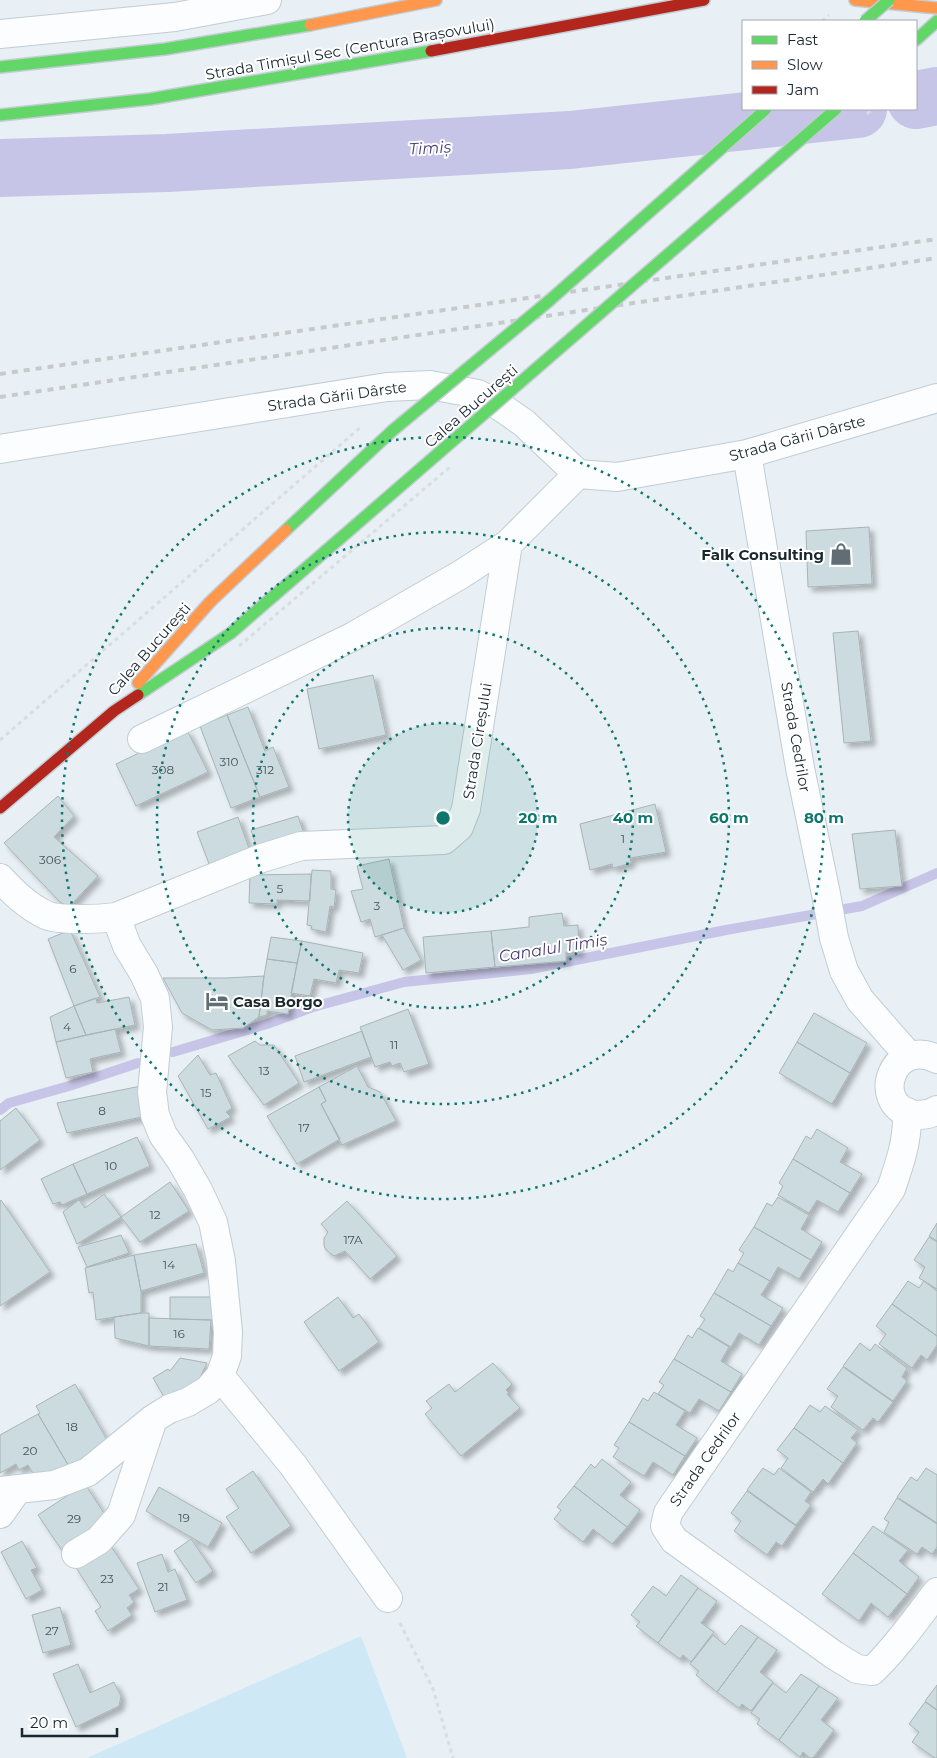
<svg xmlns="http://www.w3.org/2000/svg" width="937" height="1758" viewBox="0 0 937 1758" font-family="Montserrat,sans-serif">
<defs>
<filter id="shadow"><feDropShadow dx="4.5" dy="4.5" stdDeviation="2.5" flood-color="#0004"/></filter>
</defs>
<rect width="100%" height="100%" fill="#e8f0f5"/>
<path fill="#cfe8f6" d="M361 1636 407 1758H87Z"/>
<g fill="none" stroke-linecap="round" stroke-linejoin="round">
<path stroke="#c7c5e7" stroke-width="10" d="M173 1052 267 1024 313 1007 404 982 531 969 726 930 862 906 937 873
M0 1110 9 1103 69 1086 138 1063"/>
<path stroke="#c7c5e7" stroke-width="58" d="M916 100 937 96
M0 168 167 163 570 140 858 109"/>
</g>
<path fill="#cbdbdf" stroke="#a8b4b7" filter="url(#shadow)" d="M869 527 872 584 808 587 806 531Z
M858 631 871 741 844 743 833 633Z
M373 675 386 735 319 749 307 689Z
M248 707 265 751 273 747 289 787 260 797 227 715Z
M227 715 260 797 231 808 200 726Z
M187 730 208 772 136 806 116 764Z
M58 796 74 816 54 837 98 876 69 907 60 902 4 843Z
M655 804 666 852 630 858 631 863 613 868 612 864 590 870 580 824Z
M298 816 305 837 258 852 251 830Z
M238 817 251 854 211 869 197 832Z
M895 830 902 886 860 889 852 834Z
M389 859 404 928 375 937 370 919 361 922 351 891 363 889 357 866Z
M312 870 331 871V889L336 890 334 907 330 906 326 932 311 929 312 926 307 925Z
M311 874 310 901 277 900V904L249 903 250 875Z
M562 913 564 926 578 925 579 953 566 952V961L495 967 491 931 529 927V917Z
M404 928 421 960 403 970 382 935Z
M70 930 100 997 74 1006 48 939Z
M491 931 495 967 426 973 423 937Z
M271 937 302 941 297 963 267 959Z
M302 941 363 953 359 973 339 970 336 983 314 979 310 996 291 993Z
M267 959 297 963 288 1014 267 1011V1015L259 1017 264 976Z
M264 976 259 1017 243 1028 212 1030 182 1013 163 978H226Z
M129 997 135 1025 86 1035 74 1006 96 998 97 1003Z
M74 1006 86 1035 56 1042 50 1017Z
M408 1009 429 1064 404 1072 400 1063 392 1066 390 1062 375 1067 360 1027Z
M814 1013 867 1043 850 1073 797 1042Z
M115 1029 121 1052 90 1059 93 1072 66 1078 56 1042Z
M362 1031 371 1057 304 1082 295 1056Z
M255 1041 260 1045H274L299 1083 264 1105 228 1056Z
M797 1042 850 1073 832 1104 779 1073Z
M198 1055 210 1075 216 1073 232 1108 226 1112 231 1117 208 1129 178 1076Z
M357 1066 368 1087 380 1092 396 1121 342 1145 321 1104 326 1101 319 1087Z
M141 1086 146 1116 67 1133 57 1103Z
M319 1087 326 1101 321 1104 340 1139 297 1164 267 1116Z
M16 1108 40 1140 0 1170V1121Z
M817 1129 848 1148 840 1162 862 1174 850 1193 793 1159 806 1136 811 1139Z
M137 1137 150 1166 87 1194 73 1164Z
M793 1159 850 1193 838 1212 817 1200 809 1213 778 1195 783 1186 779 1183Z
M73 1164 87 1194 62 1205 60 1202 53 1204 41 1179Z
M170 1182 189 1211 140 1242 121 1217Z
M104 1194 121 1217 77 1244 63 1212 79 1200 85 1208Z
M778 1197 809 1215 801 1229 822 1242 811 1260 754 1227 767 1203 772 1206Z
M1 1200 50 1272 0 1306V1201Z
M347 1201 397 1256 370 1279 345 1251 334 1256 326 1250 324 1246V1238L328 1232 321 1224Z
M937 1223V1241L929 1236Z
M754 1227 811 1260 799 1279 778 1267 770 1281 738 1263 744 1253 739 1250Z
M121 1235 129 1253 87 1267 78 1247Z
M929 1237 937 1242V1289L919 1278 925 1267 914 1260Z
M196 1244 204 1273 141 1291 134 1255Z
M134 1255 141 1291V1313L96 1320 93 1292 89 1293 85 1268Z
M738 1263 770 1281 761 1295 783 1308 771 1326 714 1293 728 1269 733 1272Z
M908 1281 919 1288 924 1281 937 1291V1336L892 1304Z
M714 1293 771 1326 759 1345 739 1333 731 1347 699 1328 705 1319 700 1316Z
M170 1297H212L214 1320 170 1319Z
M338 1297 353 1318 359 1314 379 1342 339 1371 304 1322Z
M892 1304 937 1336V1345L927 1360 921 1355 912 1368 879 1344 886 1334 876 1326Z
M141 1313H149V1346L115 1338 114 1317Z
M149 1318 211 1320 209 1349 149 1346Z
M698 1328 729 1347 721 1361 742 1374 731 1392 674 1359 688 1335 692 1338Z
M860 1343 870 1351 875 1344 907 1368 902 1377 907 1381 893 1401 843 1366Z
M180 1358 207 1363 198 1382 167 1402 153 1378 168 1369 170 1371Z
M674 1359 731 1392 719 1411 699 1399 690 1413 658 1394 664 1385 659 1382Z
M493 1363 512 1384 506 1390 509 1393 507 1394 520 1408 461 1456 425 1414 432 1408 426 1401 449 1384 455 1392Z
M843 1367 893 1402 878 1422 873 1418 863 1430 831 1407 838 1396 827 1389Z
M75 1384 110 1445 70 1468 38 1414 40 1413 36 1406Z
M654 1392 685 1411 676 1425 697 1438 685 1456 629 1422 643 1398 648 1401Z
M810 1405 820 1412 825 1406 858 1430 851 1438 857 1443 843 1463 794 1428Z
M38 1414 70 1468 40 1485 28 1465 19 1470 16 1464 0 1473V1435Z
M629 1422 685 1456 673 1475 653 1462 644 1476 613 1457 619 1448 614 1445Z
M794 1428 843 1463 828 1484 823 1479 813 1492 781 1468 788 1458 777 1450Z
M602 1459 631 1482 620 1495 640 1510 627 1527 574 1486 591 1464 595 1468Z
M763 1468 774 1475 779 1468 811 1492 805 1501 811 1505 796 1525 747 1490Z
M926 1468 937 1475V1523L897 1497 911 1477 917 1481Z
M253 1471 291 1526 251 1553 226 1517 239 1508 226 1489Z
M85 1484 109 1521 63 1552 38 1515Z
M574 1486 627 1527 612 1544 593 1529 583 1542 554 1519 561 1510 557 1507Z
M159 1487 222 1523 208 1547 146 1511Z
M747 1491 796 1526 782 1546 776 1542 767 1555 734 1531 741 1521 731 1513Z
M897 1498 937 1524V1547L932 1554 922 1547 917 1554 884 1532 889 1522 884 1519Z
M873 1526 908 1550 899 1561 919 1577 907 1594 853 1553Z
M191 1539 213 1571 196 1583 174 1551Z
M22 1541 37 1568 31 1570 42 1590 26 1599 1 1552Z
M109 1543 139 1589 129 1595 134 1602 127 1608 132 1615 108 1631 95 1611 101 1607 75 1566Z
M853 1553 907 1594 888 1617 871 1603 859 1621 822 1594Z
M162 1554 168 1572 175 1569 187 1600 155 1612 137 1563Z
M681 1575 698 1588 658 1643 636 1626 640 1622 631 1615 653 1586 666 1596Z
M698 1588 717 1601 701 1623 714 1632 691 1662 683 1655 680 1659 658 1643Z
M60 1607 71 1645 43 1653 32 1615Z
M741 1625 758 1637 717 1692 696 1675 699 1671 690 1664 713 1635 725 1645Z
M758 1637 777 1650 760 1672 773 1682 751 1711 742 1704 739 1708 717 1692Z
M78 1664 90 1693 114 1682 121 1696 119 1706 76 1727 53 1674Z
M801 1674 819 1686 779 1740 757 1724 760 1719 751 1713 773 1683 786 1693Z
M937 1685V1710L925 1701Z
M819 1686 838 1698 821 1720 834 1730 813 1758H810L803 1752 800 1757 779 1740Z
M925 1702 937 1710V1758H935L912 1742 919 1732 909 1724Z"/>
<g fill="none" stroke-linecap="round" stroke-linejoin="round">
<defs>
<path id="street" d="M0 34 175 17 267 0
M0 449 387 387 430 385 478 394 501 407 524 423 578 474 617 477 747 454 937 398
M747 454 800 768 826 894 834 938 844 971 860 1000 909 1056
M142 739 354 636 460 575 508 544 578 474
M0 878C13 892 27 906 46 915 59 921 101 919 116 917L262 858 301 846 444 840 459 827 466 809 508 544
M937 1059C893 1037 870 1102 911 1114 921 1116 929 1115 937 1110
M907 1112C908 1140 900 1163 891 1189L674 1504 668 1513 665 1526 674 1540 834 1655 857 1669 872 1671C897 1647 916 1619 937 1592
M220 1376 293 1465 388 1598
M0 1491 54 1485 88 1472 153 1419 169 1409 188 1402 208 1390 220 1376 227 1356 228 1332 221 1261 213 1222 198 1190 180 1159 163 1135 155 1115 152 1092 158 1027 155 998 144 974 127 946 116 917
M0 1514 17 1490
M76 1554 99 1540 121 1515 153 1419"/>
<path id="fast" d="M916 40 937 21
M0 67 165 49 310 25
M0 115 150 99 431 51
M286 530 392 431
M138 695 231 633 456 438"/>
<path id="slow" d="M855 0 937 8
M310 25 436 0
M138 683 210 602 286 530"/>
<path id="jam" d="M431 51 704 0
M0 808 114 711 138 695"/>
</defs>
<use href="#street" stroke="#c2ccd3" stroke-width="30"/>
<use href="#fast" stroke="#c2ccd3" stroke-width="14"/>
<use href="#slow" stroke="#c2ccd3" stroke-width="14"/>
<use href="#jam" stroke="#c2ccd3" stroke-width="14"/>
<path stroke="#dadcde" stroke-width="3" stroke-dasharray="4 4" stroke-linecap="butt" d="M822 21 829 15
M400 1623 433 1689 453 1758"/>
<use href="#street" stroke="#fcfdfe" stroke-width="28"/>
<use href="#fast" stroke="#63d668" stroke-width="11"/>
<use href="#slow" stroke="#ff974d" stroke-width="11"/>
<use href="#jam" stroke="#b3261e" stroke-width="11"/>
<path stroke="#c7cacb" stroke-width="4" stroke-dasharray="6 6" stroke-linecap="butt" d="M0 374 937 239
M0 397 937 258"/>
<defs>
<path id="fast-bridge" d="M865 21 889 0
M392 431 550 300 766 109
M456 438 836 109"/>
</defs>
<use href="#fast-bridge" stroke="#c2ccd3" stroke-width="14" stroke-linecap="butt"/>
<path stroke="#dadcde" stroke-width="3" stroke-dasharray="4 4" stroke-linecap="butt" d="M867 114 872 109
M239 646 450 467
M0 740 362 426"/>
<use href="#fast-bridge" stroke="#63d668" stroke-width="11"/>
</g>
<circle cx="443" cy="818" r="95" fill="#0f766e" fill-opacity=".12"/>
<g fill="none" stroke="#0f766e" stroke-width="2.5" stroke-dasharray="2.5 5">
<circle cx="443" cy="818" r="95"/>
<circle cx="443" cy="818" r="190"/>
<circle cx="443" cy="818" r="286"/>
<circle cx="443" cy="818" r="381"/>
</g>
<defs>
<symbol id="shop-bare" viewBox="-9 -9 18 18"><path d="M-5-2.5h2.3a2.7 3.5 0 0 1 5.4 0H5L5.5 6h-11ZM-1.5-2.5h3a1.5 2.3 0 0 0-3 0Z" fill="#616d74" stroke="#fff" stroke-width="2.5" paint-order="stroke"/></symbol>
<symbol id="hotel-bare" viewBox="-9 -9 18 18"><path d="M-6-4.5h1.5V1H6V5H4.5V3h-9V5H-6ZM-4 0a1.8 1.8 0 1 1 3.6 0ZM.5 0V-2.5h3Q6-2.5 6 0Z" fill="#616d74" stroke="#fff" stroke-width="2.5" paint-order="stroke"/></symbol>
</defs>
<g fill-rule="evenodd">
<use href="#shop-bare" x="825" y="538" width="32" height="32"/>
<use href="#hotel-bare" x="201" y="985" width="32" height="32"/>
</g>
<g text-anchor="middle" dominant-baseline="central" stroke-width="4" stroke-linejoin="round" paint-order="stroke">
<g font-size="12" fill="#46545b">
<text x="229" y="761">310</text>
<text x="163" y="769">308</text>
<text x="265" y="769">312</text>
<text x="623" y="838">1</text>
<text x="50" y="859">306</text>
<text x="280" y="888">5</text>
<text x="377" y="905">3</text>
<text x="73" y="968">6</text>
<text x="67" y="1026">4</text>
<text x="394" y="1044">11</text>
<text x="264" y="1070">13</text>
<text x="206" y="1092">15</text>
<text x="102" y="1110">8</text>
<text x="304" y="1127">17</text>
<text x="111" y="1165">10</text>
<text x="155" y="1214">12</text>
<text x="353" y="1239">17A</text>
<text x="169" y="1264">14</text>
<text x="179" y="1333">16</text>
<text x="72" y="1426">18</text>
<text x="30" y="1450">20</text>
<text x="184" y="1517">19</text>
<text x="74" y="1518">29</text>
<text x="107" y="1578">23</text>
<text x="163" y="1586">21</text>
<text x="52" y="1630">27</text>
</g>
<g font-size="15" fill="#19272f" stroke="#fff">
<text transform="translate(350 49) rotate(-10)">Strada Timișul Sec (Centura Brașovului)</text>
<text transform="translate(337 396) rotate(-8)">Strada Gării Dârste</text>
<text transform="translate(471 406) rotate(-41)">Calea București</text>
<text transform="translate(797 438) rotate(-15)">Strada Gării Dârste</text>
<text transform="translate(149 649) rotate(-49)">Calea București</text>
<text transform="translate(796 737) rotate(80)">Strada Cedrilor</text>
<text transform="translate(477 741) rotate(-81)">Strada Cireșului</text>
<text transform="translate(705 1459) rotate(-55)">Strada Cedrilor</text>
</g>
<g font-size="15" font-weight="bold" fill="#19272f" stroke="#fff" text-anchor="end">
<text x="824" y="554">Falk Consulting</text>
<text x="233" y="1001" text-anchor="start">Casa Borgo</text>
</g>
<g font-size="16" font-style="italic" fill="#4a3f78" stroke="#fff">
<text transform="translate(430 148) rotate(-3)">Timiș</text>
<text transform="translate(553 948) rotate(-9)">Canalul Timiș</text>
</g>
</g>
<circle cx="443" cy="818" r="8" fill="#0f766e" stroke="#fff" stroke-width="2.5"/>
<g font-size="15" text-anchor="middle" font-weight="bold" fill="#0f766e" stroke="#fff" stroke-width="4" stroke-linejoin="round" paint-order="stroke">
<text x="538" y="823">20 m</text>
<text x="633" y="823">40 m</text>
<text x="729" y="823">60 m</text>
<text x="824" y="823">80 m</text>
</g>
<rect x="742" y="20" width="175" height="90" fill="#ffffff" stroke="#a3a9ac"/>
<rect x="752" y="36" width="25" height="8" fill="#63d668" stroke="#a3a9ac"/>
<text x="787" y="45" font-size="15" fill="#19272f">Fast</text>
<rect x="752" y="61" width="25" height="8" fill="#ff974d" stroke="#a3a9ac"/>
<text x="787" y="70" font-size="15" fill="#19272f">Slow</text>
<rect x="752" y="86" width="25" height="8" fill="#b3261e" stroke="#a3a9ac"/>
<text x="787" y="95" font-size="15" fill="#19272f">Jam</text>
<path d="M22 1728v8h95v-8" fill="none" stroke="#19272f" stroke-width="2.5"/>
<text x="30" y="1728" font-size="15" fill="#19272f" stroke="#ffffff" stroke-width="4" paint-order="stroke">20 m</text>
</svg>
